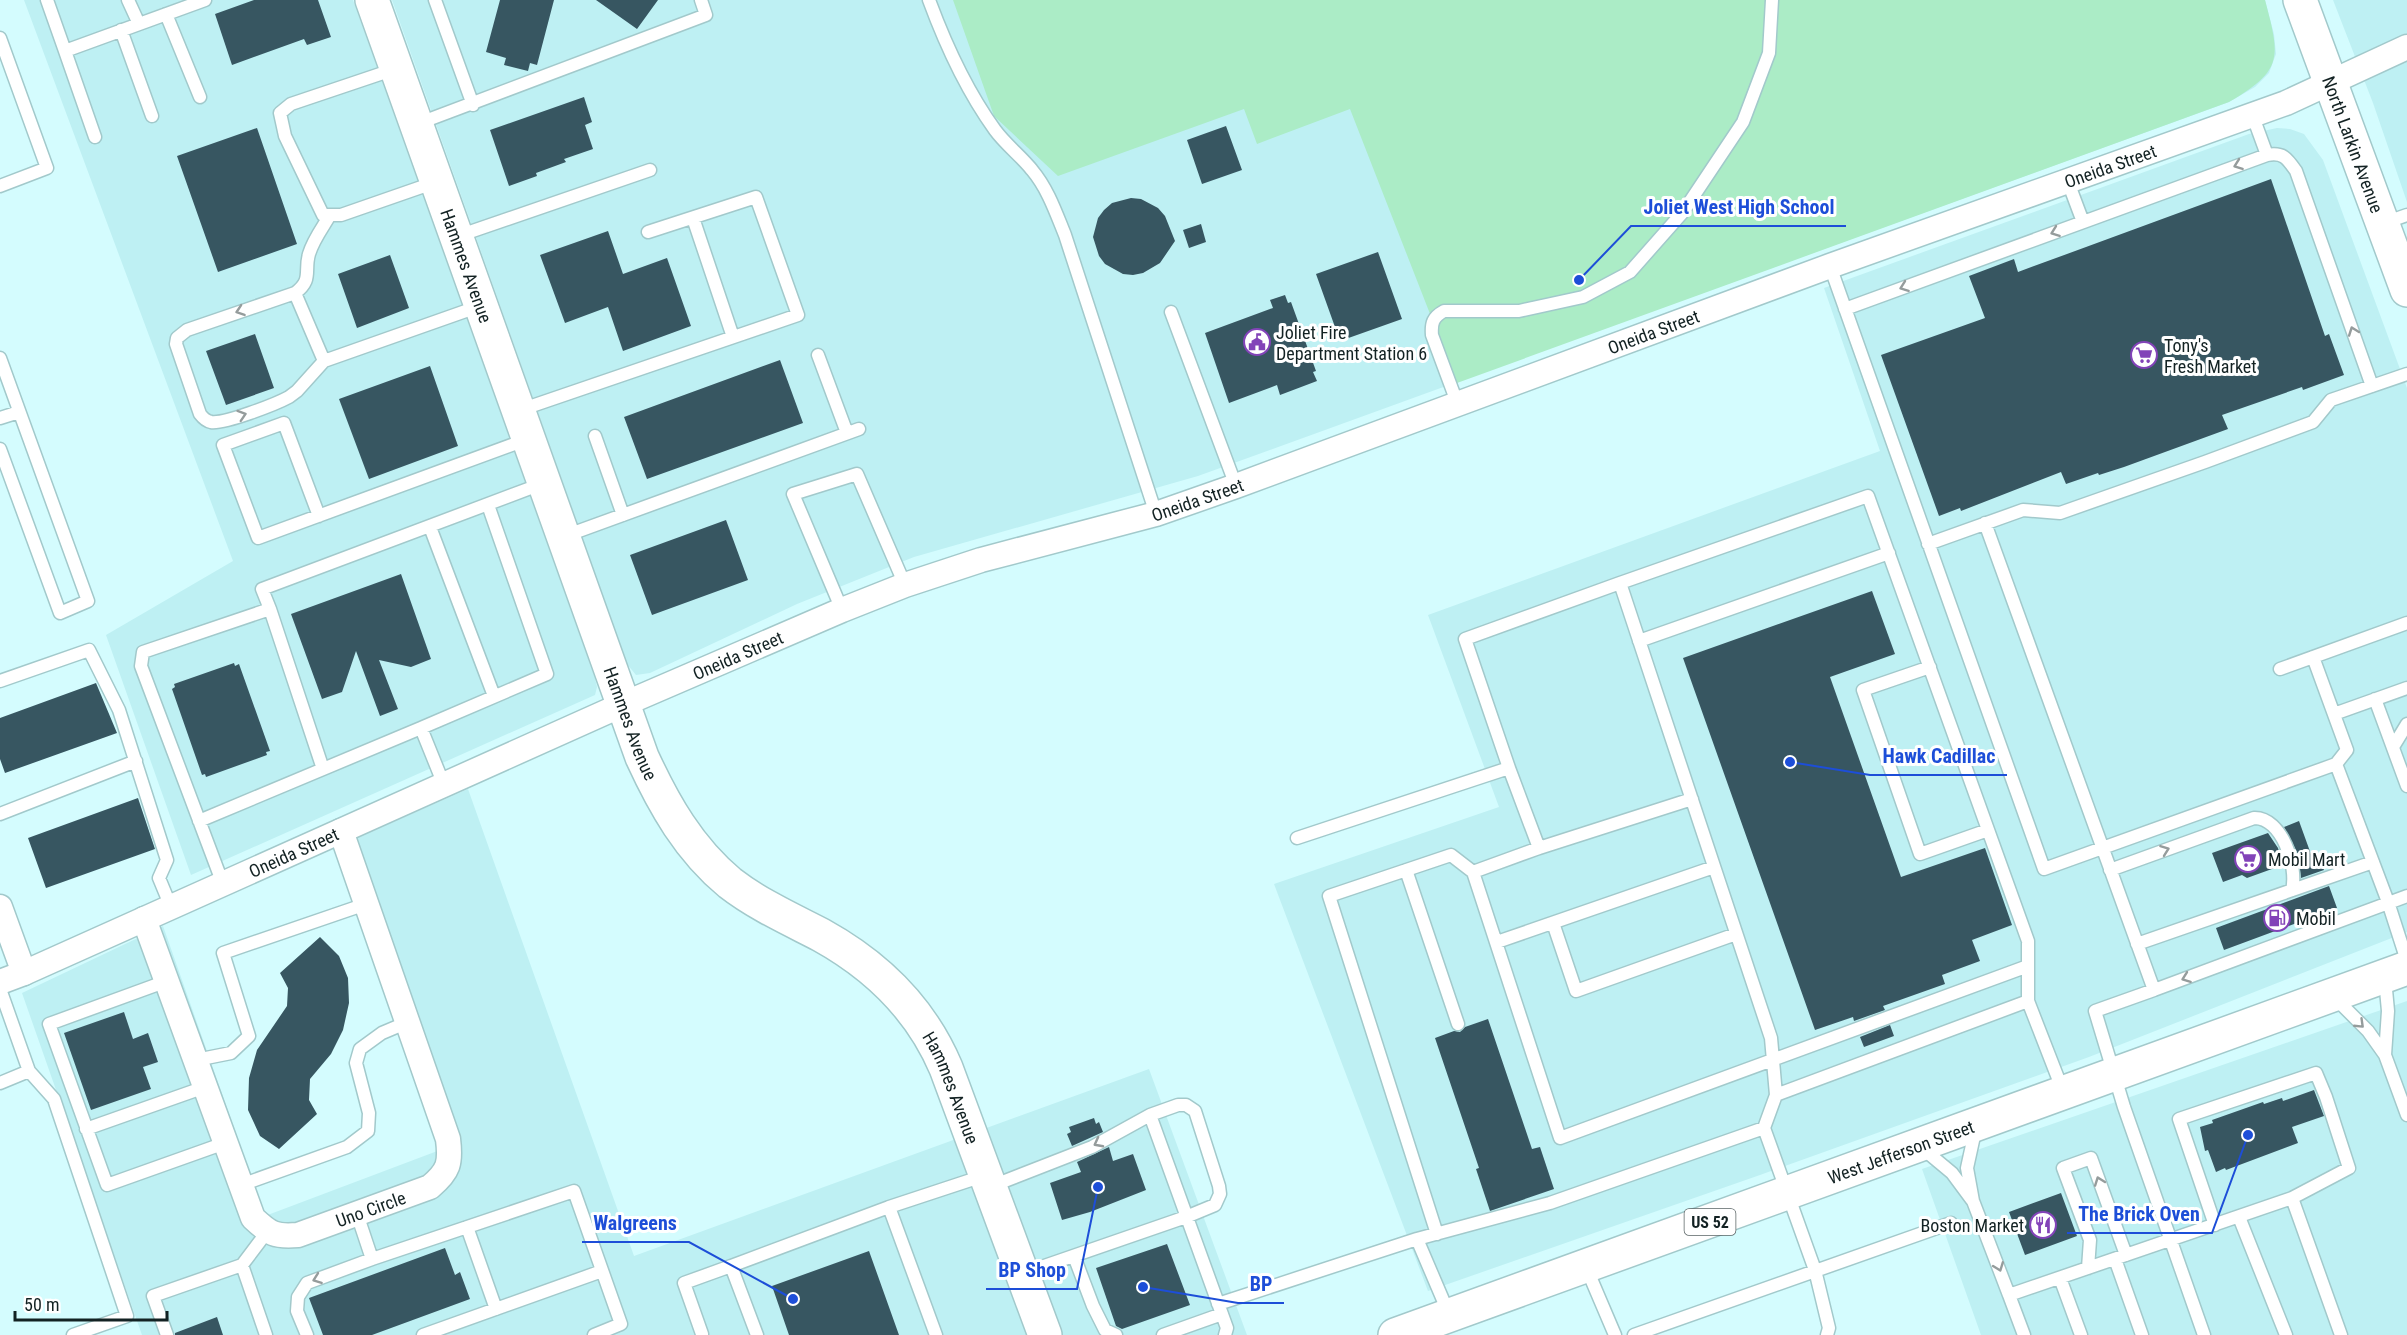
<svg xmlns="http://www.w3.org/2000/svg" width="2407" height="1335" viewBox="0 0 2407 1335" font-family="'Roboto Condensed',sans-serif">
<rect width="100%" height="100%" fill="#d4fcfe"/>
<path fill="#bef0f3" d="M24 0H353L595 678 597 687 595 695 191 875 106 635 233 561Z
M392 0H2265L2274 34 2276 54 2269 73 2255 87 2229 102 1198 476 914 557 797 604 650 673 636 675 627 664Z
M2333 0H2407V202L2373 103Z
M2277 128 2290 129 2304 134 2323 160 2407 388V932L2089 1057 1760 1175 1428 1291 1274 884 1499 807 1428 615 1880 451 1824 288 2249 134Z
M468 789 634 1256 1149 1069 1247 1335H142L22 993 163 926 265 1216 440 1150 334 848Z
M2407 1001V1335H1981L1922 1169Z"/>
<path fill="#abecc6" d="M953 0H2265C2280 57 2284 70 2229 102L1457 383 1350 109 1257 144 1244 109 1058 176 994 116Z"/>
<path fill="#375661" d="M254 0H318L331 37 307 45 304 39 232 65 215 14Z
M500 0H554L537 65 530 63 528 71 504 65 506 58 486 52Z
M596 0H658L637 29Z
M584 97 592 122 585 125 593 149 564 159 566 162 536 173 537 176 509 186 490 130Z
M1226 126 1242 170 1202 184 1187 140Z
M257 128 297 244 218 272 177 156Z
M2271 179 2325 336 2329 334 2344 375 2303 390 2302 387 2222 415 2228 429 2124 467 2099 475 2098 473 2066 484 2061 472 1961 511 1960 508 1939 516 1881 355 1985 318 1969 276 2014 259 2018 272Z
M1131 198 1141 199 1158 208 1165 216 1175 241 1160 263 1143 273 1133 275 1123 274 1105 264 1099 256 1093 237 1098 218 1104 210 1112 203Z
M1201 224 1206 242 1189 248 1183 230Z
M608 231 623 274 667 258 691 326 623 351 608 307 565 323 540 255Z
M1378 252 1402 319 1340 341 1316 274Z
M390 255 409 308 357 328 338 274Z
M1285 295 1288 303 1291 302 1316 371 1313 372 1317 381 1280 395 1277 385 1229 403 1205 333 1273 308 1270 300Z
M255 334 274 388 226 405 206 351Z
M780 360 803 423 647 479 624 417Z
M430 366 458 446 369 479 339 399Z
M726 520 748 580 652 615 630 555Z
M401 574 431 659 411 667 379 660 398 709 380 716 356 651 342 692 322 699 291 614Z
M1872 591 1895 654 1830 677 1901 877 1985 848 2012 925 1972 940 1980 961 1942 975 1945 984 1883 1006 1885 1010 1854 1021 1853 1017 1815 1030 1683 658Z
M234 663 235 666 239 664 270 751 266 752 267 755 206 777 205 774 202 775 172 689 175 687 174 684Z
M96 683 117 733 5 773 0 759V718Z
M138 798 155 849 46 888 28 838Z
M2299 821 2312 857 2318 855 2324 870 2301 878 2298 854 2284 827Z
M2268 833 2278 848 2283 865 2247 878 2242 875 2223 882 2212 853Z
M2329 886 2337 908 2224 950 2216 928Z
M320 937 339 956 348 978 349 1003 343 1030 331 1054 310 1079 309 1100 317 1114 279 1149 260 1136 248 1110 249 1078 257 1050 287 1006 288 988 280 973Z
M124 1012 133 1039 148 1033 158 1062 143 1067 151 1089 91 1110 64 1033Z
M1488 1019 1532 1149 1540 1147 1554 1189 1490 1211 1476 1169 1479 1168 1435 1038 1454 1031 1460 1032 1465 1027Z
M1890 1025 1894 1036 1864 1047 1860 1037Z
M2314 1090 2324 1116 2292 1127 2298 1143 2226 1170 2225 1168 2216 1172 2208 1150 2205 1151 2200 1127 2213 1123 2212 1120 2263 1102 2264 1104 2282 1098 2283 1101Z
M1094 1118 1096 1124 1099 1122 1103 1132 1072 1146 1067 1134 1071 1132 1069 1127Z
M1109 1147 1113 1161 1133 1154 1146 1190 1090 1212 1062 1220 1050 1183 1081 1172 1077 1162Z
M2061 1193 2077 1236 2025 1255 2009 1212Z
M1167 1244 1190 1305 1122 1329 1116 1326 1096 1268Z
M445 1248 455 1275 460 1272 470 1299 372 1335H323L309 1298Z
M869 1251 899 1335H789L772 1286Z
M217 1317 223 1335H175V1333Z"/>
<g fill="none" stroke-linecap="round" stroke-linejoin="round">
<defs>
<path id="lane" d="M47 0 65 51
M128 0 139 24
M435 0 473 105
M929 0C946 46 966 90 995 130 1006 145 1021 156 1032 170 1048 189 1056 213 1065 235L1156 514
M166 14 200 97
M121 30 152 116
M0 38 47 168 0 186
M395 69 291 104 280 113 285 136 323 215H341L436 182
M2252 114 2267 155
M417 124 706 15 701 0
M95 137 65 51 205 0
M2068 182 2083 222
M693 218 733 337
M2384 223 2407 215
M458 236 650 170
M1830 266 2044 869 2336 764
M295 293 324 361 480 306
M1845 309 2267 155C2283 152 2287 158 2296 171L2372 386
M1171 312 1236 486
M818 355 847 433
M0 358 88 601 60 613 0 449
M324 361 297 391 289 397C276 404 225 424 211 422 206 421 203 418 200 414L176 344 177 338 187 330 295 293C313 280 304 271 309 254 313 240 323 227 330 215
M1458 405 1432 335C1431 323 1433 317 1444 311H1519L1583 297 1630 272 1683 212 1743 122 1769 53 1772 0
M520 410 798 315 756 197 648 232
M0 418 19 412
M595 436 623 515
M319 516 284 423 223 445 258 538 528 439
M1985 523 2154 990 2095 1011 2124 1107 2204 1335
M430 527 494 696
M565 536 859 429
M1928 544 2023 510 2060 513 2205 462 2313 422 2331 400 2407 374
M270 609 323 769
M842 610 793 494 857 474 905 585
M1639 641 1889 553
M2313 657 2347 750 2336 764 2388 902 2407 961
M1930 667 1863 690 1920 854 1988 830
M2280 669 2407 623
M0 681 89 650 119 710 167 860 159 878 171 907
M2375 699 2407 786
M2334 714 2407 688
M421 728 547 674 488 505
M2393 747 2407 724
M0 814 136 761
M199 821 421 728 444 785
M1297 838 1509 768
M1539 848 1692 799
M1406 870 1458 1024
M2110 870 2254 818C2282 817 2298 867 2292 890
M1473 872 1539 848 1509 768 1465 639 1620 583
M223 884 141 666 143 652 270 609 262 589 544 483
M1553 923 1576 991 1736 934
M1497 942 1714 867
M2137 944 2373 862
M2385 979 2388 1011 2385 1055
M167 981 49 1024 107 1185 225 1143
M0 989 29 1071 54 1099 127 1316 73 1335
M2154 990 2407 896
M2333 996 2368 1031 2385 1055 2407 1115
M196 1060 231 1053 249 1036 223 953 366 904
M0 1083 29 1071
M1776 1095 1771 1038 1620 583 1868 496 2028 941V1001
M1150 1115 1227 1328 1225 1335
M1976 1127 1967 1168 1973 1201 2009 1295
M1764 1128 1776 1095 2028 1001 2063 1091
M86 1129 205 1087
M1922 1148 1952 1173 1972 1200
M241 1185 347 1147 368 1131 369 1113 356 1063 360 1049 382 1033 408 1022
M992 1186 1092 1147 1150 1115 1178 1105H1186L1195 1111 1219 1186 1220 1194 1215 1205 1186 1217 1024 1273
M2292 1198 2341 1335
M889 1207 936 1335
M357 1214 372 1259 574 1191 621 1324 594 1335
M2239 1217 2286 1335
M467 1227 496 1309
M1437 1234 1329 896 1451 855 1473 872 1560 1138 2028 966
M1417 1239 1550 1203 1764 1128 1815 1270 1829 1328 1827 1335
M1074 1256 1093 1306 1105 1330 1116 1335
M2115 1259 2142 1335
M242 1265 266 1335
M1586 1267 1615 1335
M2088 1268 2090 1240 2063 1168 2091 1158 2126 1255
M2060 1278 2081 1335
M1218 1304 1417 1239 1449 1314
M702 1334 684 1283 731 1266
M167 1335 153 1296 242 1265 267 1232
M307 1335 297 1311 298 1297 307 1283 372 1259
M423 1335 602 1271
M757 1335 731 1266 889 1207 983 1176
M1163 1335 1222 1314
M1634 1335 1951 1223
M2024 1335 2009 1295 2292 1198 2349 1168 2326 1097 2316 1073 2179 1119 2215 1225"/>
<g id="street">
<path d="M0 907 24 973"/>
<path id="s1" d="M144 919 253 1218C270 1234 275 1237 298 1235L430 1187C449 1171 451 1163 448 1139L341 831"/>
<path id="s2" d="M0 982 24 973 624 704 842 610 905 585 981 560 1156 514 1236 486 1830 266 2286 103 2407 47"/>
</g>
<g id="secondary">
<path id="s3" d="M372 0 642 757C664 805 689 849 730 883 757 904 790 919 821 935 877 966 921 1009 946 1068L1045 1335"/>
<path id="s4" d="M2300 0 2407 290"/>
</g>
<g id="primary">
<path id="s5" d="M1395 1335 2407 968"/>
</g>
</defs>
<use href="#lane" stroke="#a2c9cb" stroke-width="15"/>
<use href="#street" stroke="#a2c9cb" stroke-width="27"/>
<use href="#secondary" stroke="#a2c9cb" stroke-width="36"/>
<use href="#primary" stroke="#a2c9cb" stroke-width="36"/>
<use href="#lane" stroke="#fff" stroke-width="12"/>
<use href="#street" stroke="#fff" stroke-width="24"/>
<use href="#secondary" stroke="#fff" stroke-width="33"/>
<use href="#primary" stroke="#fff" stroke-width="33"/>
</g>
<defs><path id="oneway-chevron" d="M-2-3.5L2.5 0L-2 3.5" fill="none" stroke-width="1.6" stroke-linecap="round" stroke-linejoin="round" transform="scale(1.5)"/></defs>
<g stroke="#959c9c">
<use href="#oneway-chevron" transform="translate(2238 165) rotate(160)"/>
<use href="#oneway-chevron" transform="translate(2055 232) rotate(160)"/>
<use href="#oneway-chevron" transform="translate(1904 287) rotate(160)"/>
<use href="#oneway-chevron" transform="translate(240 311) rotate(161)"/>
<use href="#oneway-chevron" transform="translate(2353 331) rotate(-110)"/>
<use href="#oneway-chevron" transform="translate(242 415) rotate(-18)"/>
<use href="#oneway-chevron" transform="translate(2165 850) rotate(-20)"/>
<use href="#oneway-chevron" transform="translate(2186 978) rotate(160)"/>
<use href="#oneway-chevron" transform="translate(2360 1024) rotate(44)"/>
<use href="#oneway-chevron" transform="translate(1098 1143) rotate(152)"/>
<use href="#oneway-chevron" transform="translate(2099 1181) rotate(-110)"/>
<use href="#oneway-chevron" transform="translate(1999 1267) rotate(69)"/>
<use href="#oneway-chevron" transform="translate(317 1279) rotate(160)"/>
</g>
<defs>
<symbol id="civic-ring" viewBox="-11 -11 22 22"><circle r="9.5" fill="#fff" stroke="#8243b8" stroke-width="1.5"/><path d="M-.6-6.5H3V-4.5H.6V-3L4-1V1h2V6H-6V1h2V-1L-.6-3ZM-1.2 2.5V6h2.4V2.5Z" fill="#8243b8"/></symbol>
<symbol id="supermarket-ring" viewBox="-11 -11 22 22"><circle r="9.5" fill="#fff" stroke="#8243b8" stroke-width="1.5"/><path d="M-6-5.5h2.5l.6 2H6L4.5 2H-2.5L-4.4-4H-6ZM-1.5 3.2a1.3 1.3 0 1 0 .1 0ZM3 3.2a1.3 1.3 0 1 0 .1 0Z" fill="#8243b8"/></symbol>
<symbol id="fuel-ring" viewBox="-11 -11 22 22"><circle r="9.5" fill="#fff" stroke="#8243b8" stroke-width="1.5"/><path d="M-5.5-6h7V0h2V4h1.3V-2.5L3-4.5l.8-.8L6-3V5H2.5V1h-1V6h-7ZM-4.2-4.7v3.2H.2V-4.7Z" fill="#8243b8"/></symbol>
<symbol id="restaurant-ring" viewBox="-11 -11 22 22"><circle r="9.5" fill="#fff" stroke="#8243b8" stroke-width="1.5"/><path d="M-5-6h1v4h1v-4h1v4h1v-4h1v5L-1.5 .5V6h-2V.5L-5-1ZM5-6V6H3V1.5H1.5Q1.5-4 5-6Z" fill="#8243b8"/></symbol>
</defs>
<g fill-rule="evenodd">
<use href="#civic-ring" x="1242" y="327" width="30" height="30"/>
<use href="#supermarket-ring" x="2129" y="340" width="30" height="30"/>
<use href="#supermarket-ring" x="2233" y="844" width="30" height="30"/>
<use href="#fuel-ring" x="2262" y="903" width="30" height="30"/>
<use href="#restaurant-ring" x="2028" y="1210" width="30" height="30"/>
</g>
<g text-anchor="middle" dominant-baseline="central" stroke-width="6" stroke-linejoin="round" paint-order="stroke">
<rect fill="#fff" stroke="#5a6465" stroke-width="1.5" x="1684.5" y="1209" width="51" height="26" rx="4.5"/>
<g font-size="16" font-weight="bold" fill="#132223">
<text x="1710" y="1222">US 52</text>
</g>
<g font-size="18" fill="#132223" stroke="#fff">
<text stroke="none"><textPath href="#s4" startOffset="154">North Larkin Avenue</textPath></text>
<text stroke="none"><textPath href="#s2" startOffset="2265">Oneida Street</textPath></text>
<text stroke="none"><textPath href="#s3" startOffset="282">Hammes Avenue</textPath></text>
<text stroke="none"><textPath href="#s2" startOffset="1779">Oneida Street</textPath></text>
<text stroke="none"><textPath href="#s2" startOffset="1293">Oneida Street</textPath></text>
<text stroke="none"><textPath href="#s2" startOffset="807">Oneida Street</textPath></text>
<text stroke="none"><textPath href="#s3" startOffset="768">Hammes Avenue</textPath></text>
<text stroke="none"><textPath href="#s2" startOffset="321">Oneida Street</textPath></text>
<text stroke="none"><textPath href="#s3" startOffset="1270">Hammes Avenue</textPath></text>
<text stroke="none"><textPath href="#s5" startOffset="538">West Jefferson Street</textPath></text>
<text stroke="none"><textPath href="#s1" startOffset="446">Uno Circle</textPath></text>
</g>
<g font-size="18" fill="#132223" stroke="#fff" text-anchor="start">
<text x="1276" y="332">Joliet Fire<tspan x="1276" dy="21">Department Station 6</tspan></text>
<text x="2164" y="345">Tony's<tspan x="2164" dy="21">Fresh Market</tspan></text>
<text x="2268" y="859">Mobil Mart</text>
<text x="2296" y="918">Mobil</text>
<text x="2024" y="1225" text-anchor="end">Boston Market</text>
</g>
</g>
<path fill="none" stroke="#1d4ed8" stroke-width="2" d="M1579 280L1631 226H1846M1790 762L1870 775H2007M2248 1135L2212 1233H2067M793 1299L689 1242H582M1098 1187L1077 1289H986M1143 1287L1238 1303H1284"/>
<g fill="#1d4ed8" stroke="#fff" stroke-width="2">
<circle cx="1579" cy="280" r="6"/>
<circle cx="1790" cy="762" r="6"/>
<circle cx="2248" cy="1135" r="6"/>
<circle cx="793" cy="1299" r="6"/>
<circle cx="1098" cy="1187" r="6"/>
<circle cx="1143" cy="1287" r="6"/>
</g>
<g font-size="20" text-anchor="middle" font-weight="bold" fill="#1d4ed8" stroke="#fff" stroke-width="6" stroke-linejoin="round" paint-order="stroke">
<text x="1739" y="214">Joliet West High School</text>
<text x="1939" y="763">Hawk Cadillac</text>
<text x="2139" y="1221">The Brick Oven</text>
<text x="635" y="1230">Walgreens</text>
<text x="1032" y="1277">BP Shop</text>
<text x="1261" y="1291">BP</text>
</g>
<path d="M15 1311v9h152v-9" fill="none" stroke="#132223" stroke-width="3"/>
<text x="24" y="1311" font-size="18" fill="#132223" stroke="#ffffff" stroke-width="4.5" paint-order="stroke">50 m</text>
</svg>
